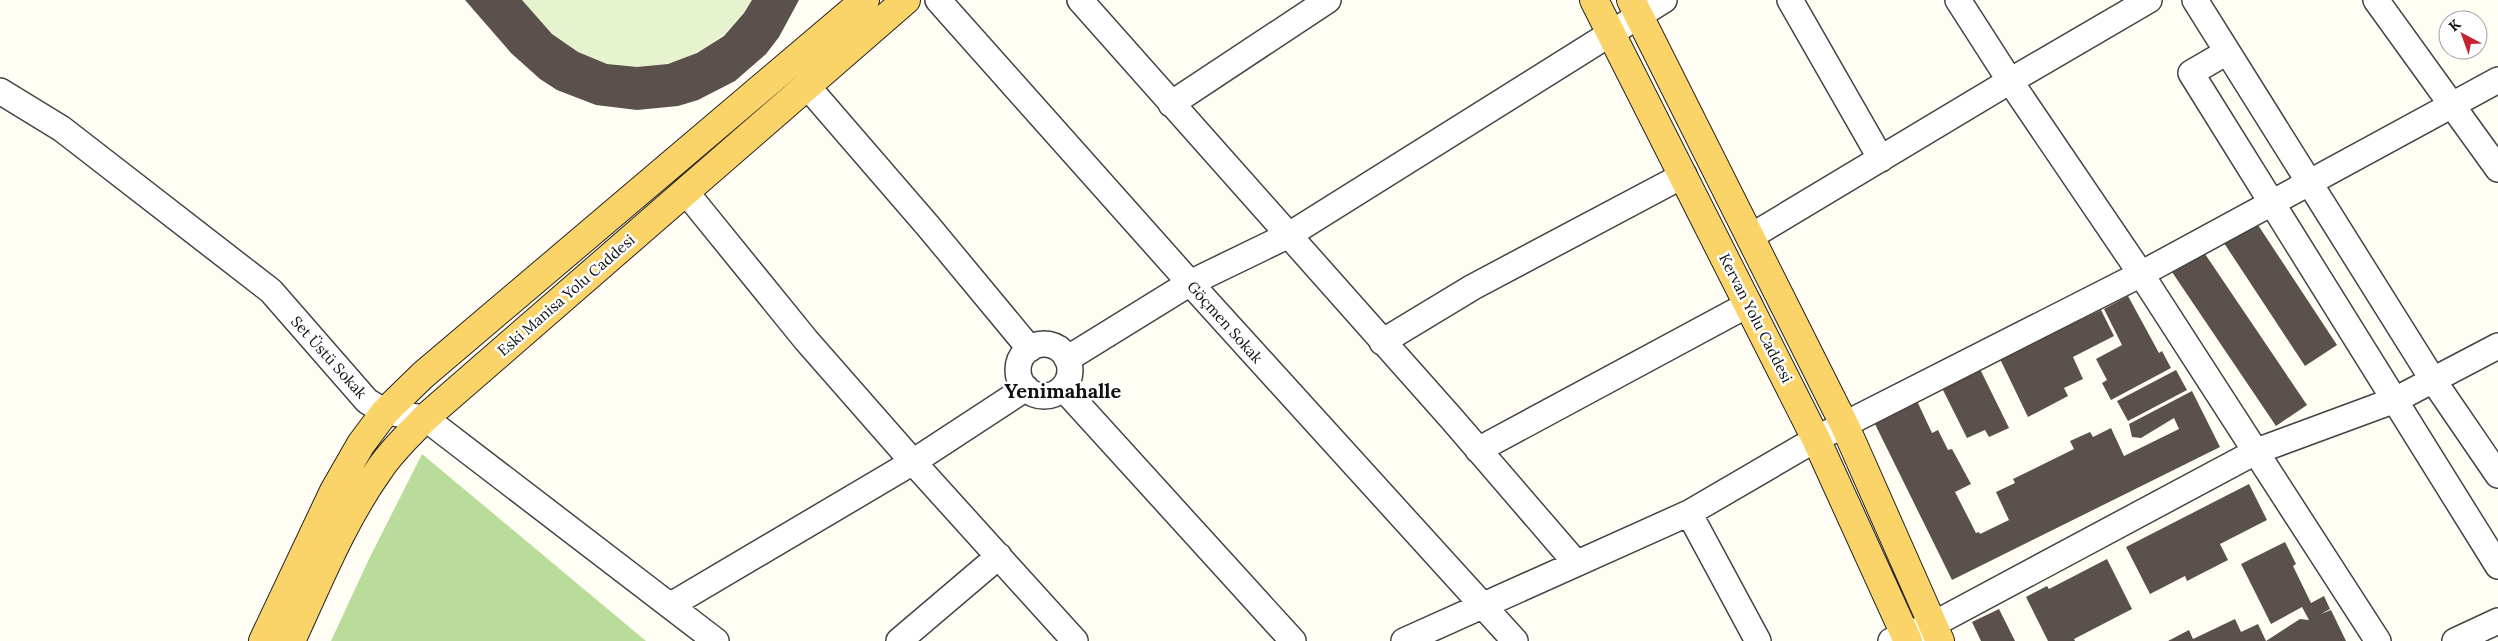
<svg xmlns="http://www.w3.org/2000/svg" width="2498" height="641" viewBox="0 0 2498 641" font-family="Lora,serif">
<rect width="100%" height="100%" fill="#fffdf4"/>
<path fill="#badc9b" d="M422 454 646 641H331L369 559Z"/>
<path fill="#e7f2ce" d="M522 0H752C717 59 640 87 577 52 554 39 538 19 522 0Z"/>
<path fill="#5a514c" d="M465 0H522L552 34 578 52 607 64 637 67 668 64 697 53 724 36 744 13 752 0H799L779 37 766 54 735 81 698 100 678 106 637 110 596 105 557 90 540 79 511 53Z
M2256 222 2337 345 2305 366 2224 243Z
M2203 251 2307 405 2276 426 2172 272Z
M2128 296 2159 353 2162 351 2171 368 2111 400 2102 383 2107 380 2096 359 2122 345 2104 309Z
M2101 310 2114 336 2073 357 2083 379 2064 388 2068 396 2028 417 2000 359Z
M1980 369 2009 428 1989 437 1985 430 1967 438 1942 388Z
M2176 370 2187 390 2128 421 2117 401Z
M2192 391 2220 447 1952 580 1874 422 1917 401 1932 433 1938 430 1948 450 1952 449 1971 484 1955 492 1976 533 1979 532 1980 534 2009 520 1996 492 2015 483 2013 479 2074 449 2070 441 2090 432 2093 437 2111 428 2124 456 2179 429 2174 418 2141 438 2132 437 2129 424Z
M2249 484 2267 520 2220 544 2228 560 2187 581 2185 576 2150 594 2126 547Z
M2285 542 2296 564 2293 566 2311 603 2324 596 2330 609 2321 614 2331 610 2346 641H2168L2189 630 2193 639 2235 619 2241 632 2258 624 2266 641 2300 619 2309 620 2302 607 2271 624 2241 564Z
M2107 559 2132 609 2074 639 2075 641H2048L2026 597 2047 586 2049 589Z
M1999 609 2015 641H1981L1972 622Z"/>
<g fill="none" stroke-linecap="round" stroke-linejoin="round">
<defs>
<path id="minor" d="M938 0 1190 283 1515 641
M1080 0 1452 419 1576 563
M1790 0 1881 159
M1958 0 2010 81 2141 274 2378 641
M2195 0 2433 380 2498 475
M2376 0 2498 169
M2227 52 2191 73 2498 566
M807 86 928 226 1030 349
M0 91 62 129 271 291 367 401 385 412 425 418 716 641
M1171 104 1328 0
M685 191 806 340 913 462 1075 641
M1750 237 2010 81 2149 0
M1382 342 1473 287 1684 175
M1018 370a26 26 0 1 1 52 0a26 26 0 1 1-52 0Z
M1067 359 1190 283 1289 235 1664 0
M1063 388 1293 641
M1478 450 1749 304
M1689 513 1758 641
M671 605 913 462 1026 388
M899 641 999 556
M1404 641 1689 513 1816 439 2141 274 2498 80
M1891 641 1932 625 2257 451 2395 400 2498 346
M2455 641 2498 621"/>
<path id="major" d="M1594 0 1816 439 1908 641
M1631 0 1844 424 1940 641
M263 641 334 491 361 444 385 412 423 375 865 0
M291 641C318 583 342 522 379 470 392 450 409 435 425 418L906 0"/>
</defs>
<use href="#minor" stroke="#444" stroke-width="28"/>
<use href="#major" stroke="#222" stroke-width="30"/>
<use href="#minor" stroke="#fff" stroke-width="25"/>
<use href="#major" stroke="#fad369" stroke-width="28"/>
</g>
<g text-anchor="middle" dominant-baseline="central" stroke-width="5" stroke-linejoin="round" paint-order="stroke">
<g font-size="15" fill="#111" stroke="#fff">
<text transform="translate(566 295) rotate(-41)">Eski Manisa Yolu Caddesi</text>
<text transform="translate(1756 318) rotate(63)">Kervan Yolu Caddesi</text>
<text transform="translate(1225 322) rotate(48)">Göçmen Sokak</text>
<text transform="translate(329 357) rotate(48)">Set Üstü Sokak</text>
</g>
<g font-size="20" font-weight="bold" fill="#111" stroke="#fff">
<text x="1063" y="390">Yenimahalle</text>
</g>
</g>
<g transform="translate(2463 35) rotate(319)"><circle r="24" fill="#ffffff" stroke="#a0a0a0"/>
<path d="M0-4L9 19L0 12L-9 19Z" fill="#c52430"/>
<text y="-8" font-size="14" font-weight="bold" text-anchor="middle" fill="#111111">K</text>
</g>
</svg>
